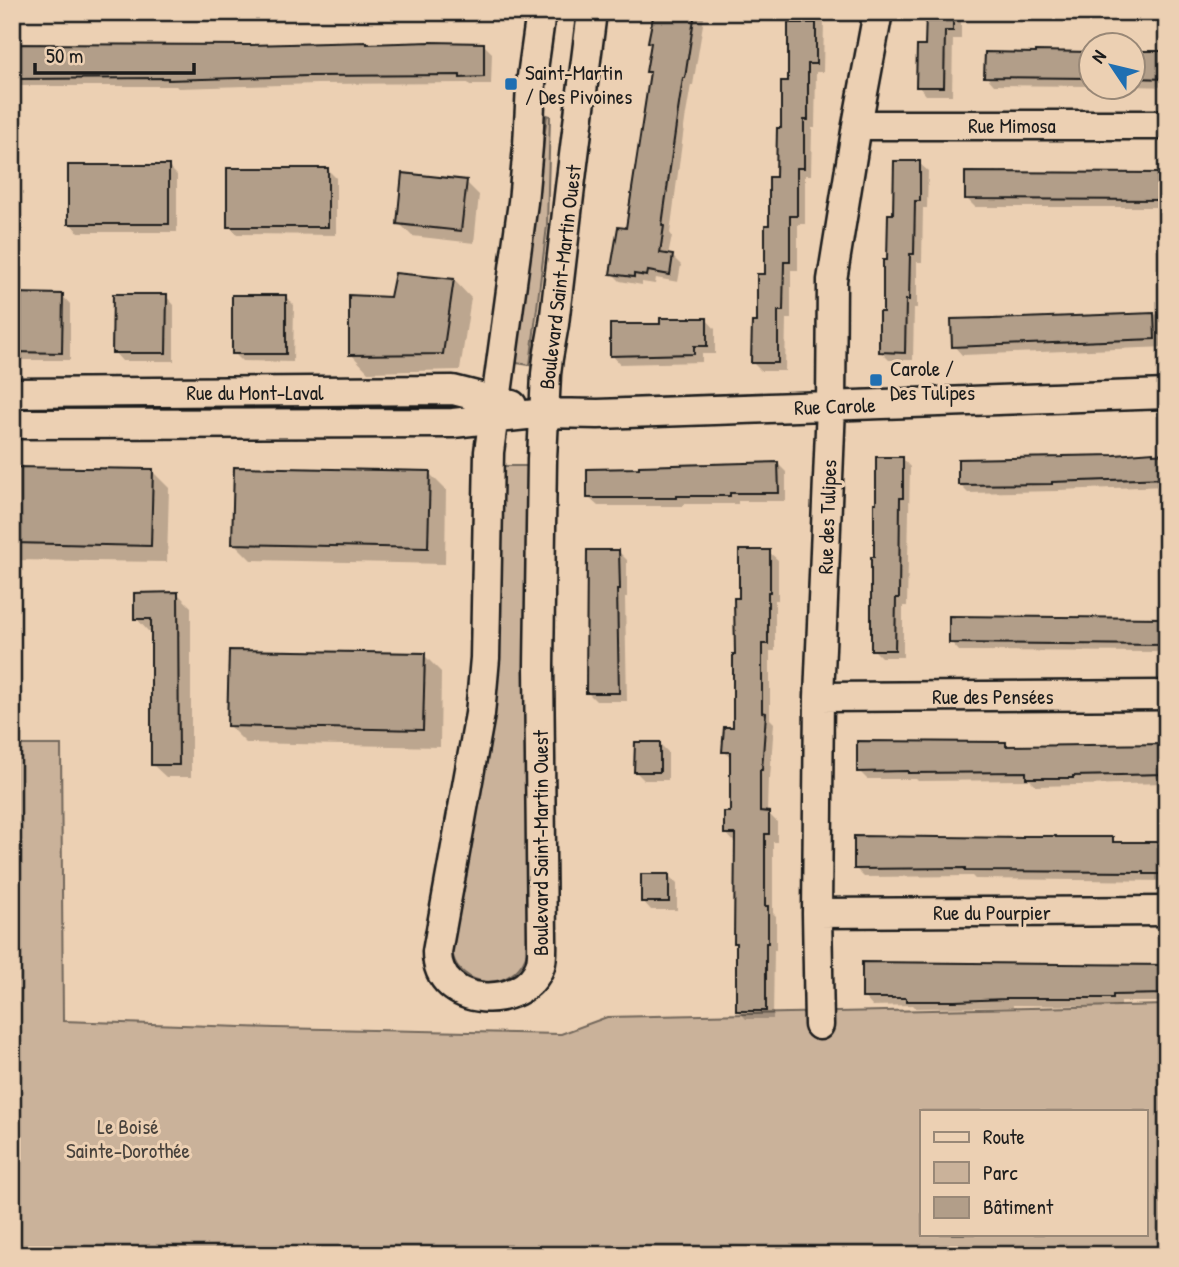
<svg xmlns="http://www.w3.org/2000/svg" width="1179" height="1267" viewBox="0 0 1179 1267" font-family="'Patrick Hand',sans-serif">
<rect width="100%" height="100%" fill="#ecd0b3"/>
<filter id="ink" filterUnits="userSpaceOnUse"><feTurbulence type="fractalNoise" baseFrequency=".0143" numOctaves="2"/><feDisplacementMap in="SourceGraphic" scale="14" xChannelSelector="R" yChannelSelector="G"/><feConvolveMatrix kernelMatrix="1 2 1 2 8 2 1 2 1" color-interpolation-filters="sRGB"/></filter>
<g filter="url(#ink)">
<path fill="#cab29a" stroke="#73675b" stroke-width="2" fill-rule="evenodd" d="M547 115 550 116 547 226 530 365 516 363Z
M500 466H531L526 691 528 946C525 980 483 994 460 969 454 963 453 956 451 948Z
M12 745H61L63 1021 275 1028 561 1034 607 1017 1167 1005V1255H12ZM922 1111H1146V1234H922Z"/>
<path fill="#0003" d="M655 12H705L693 85H691L685 120 670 233 672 236 668 256 673 257 681 265 678 282 656 278 655 284 642 282V285L620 281 612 273 628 230 651 74 648 71Z
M797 12H830V19H824L823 72H816L815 128H812L811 175H805V224H798V270H791V319H786L785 371H761L753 363 766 276 771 227 797 25Z
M928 12H961V39H953L952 95H926L918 86 927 48Z
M483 44 492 53 491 85H470L468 83 318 84 178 88 176 86H12V46L250 47Z
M1086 52H1092V86L994 85 986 76 1086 53Z
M1134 53H1167V87L1134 86Z
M919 163 928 171 927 208H923L922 262H917V308H914L913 360H889L881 352 895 215Z
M169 167 177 175V232H78L70 223Z
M12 169 19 175V232H12Z
M328 170 336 178V235L237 234 229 226Z
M967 174H1167V207H975L967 199Z
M466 182 479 195 474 243 412 236 399 223Z
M454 280 471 298 460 370 368 372 351 354 391 299Z
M12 295H62L70 304V360H18L12 354Z
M166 296 174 305V361H122L114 352Z
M286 297 294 305 293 362 242 361 234 353Z
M1167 314V347L962 355 954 346 993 321Z
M707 320 715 329V354H702V362L620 364 612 355 662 326Z
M1154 455H1167V486L1059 490V491L968 493 959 484Z
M902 458 910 467 907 606H903V657H881L873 649Z
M778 464 786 472V501H738V504H684V506H598L589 498Z
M12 469 152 471 169 488 167 562 12 560Z
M429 473 446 490 445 564 251 560 234 543Z
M619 552 627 560V597H625L627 701H596L588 693Z
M769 552 778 560V600H775V651H770V719L774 723 770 778H768L767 812 777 822V842H773V913L776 916V950H774L773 1019H746L738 1010 736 842H734L726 833 732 813V760L724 751 734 729 737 656 740 600Z
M178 594 191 607V777H166L153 765V631H148L136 618Z
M951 618 1167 619V652L959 651 951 642Z
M424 655 441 672 440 747 246 743 229 726Z
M660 744 668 752V780H644L636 772Z
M1005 744 1009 748 1167 746V783L1036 786 1030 780 918 781 916 779H867L859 771Z
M1112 839 1117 844H1167V881L975 879 972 876 864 877 856 869Z
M669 876 677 884V910H651L643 901Z
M1167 967V1002H1121V1006L1013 1005V1007L916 1008 913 1005 872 1006 864 997Z"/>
<path fill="#b29e89" stroke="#1c1c1c" stroke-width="2" d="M654 12H695L685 78H683L678 111 662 225 664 226 660 253 673 255 670 275 648 271 647 276 634 274V277L610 274 618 227 626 228 650 72H646L651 43 648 42Z
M926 12H953V31H945L944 87H916L917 46H925Z
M788 23H816V64H808V120H804V168H797V216H790V262H784L783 311H778V363H751L752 322H757V274H765V225H769V177H776L777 128H781V81H788Z
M367 42V44L431 42 484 43V77L460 78V75L308 76 168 80V78L12 79V44L250 45Z
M1036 51 1091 52V78L984 77 985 52 1036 53Z
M1134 51H1167V79L1133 78Z
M894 161H920V201H915L914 254H910L909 300H906L905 353 879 352V312H883V260H887L888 214H893Z
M68 165H169V224H68Z
M227 168H328V227H227Z
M965 172 1164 173V200L965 199Z
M402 173 467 180 461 231 397 224Z
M395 273 454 279 443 354 349 355V295L390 297Z
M12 293 63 294 62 353 12 352Z
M113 294H167L166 353H112Z
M232 295H286V354H232Z
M1154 313 1155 339 952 347 951 319 992 318V319Z
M660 318H707V346H694V354L610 356V324H660Z
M1153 452V454L1167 453V478L1052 482V484L958 485V459L1063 457V456L1115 455Z
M876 457H903V498H900L899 598H896L895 650H871V557H874V503H876Z
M778 462 779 493H730V496H677V498H587V469L639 468V466Z
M12 467 153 469 151 546 12 543Z
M234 467 430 471 428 548 232 544Z
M587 550H619L620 589H617L619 693H586Z
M739 550H770V592H768V644H762V712L766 713 762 770H760V811L769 812V834H765V906H768V943H766V1011H736V943H734L735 834H724V812H730V752H722L724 727H733V654H735L734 598H739Z
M178 592 179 765H151V619H134V593Z
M949 616 1164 618V645L949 643Z
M229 650 425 653 423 730 227 726Z
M857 741 1006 742V746L1167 744V774L1073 776V778H1026V772L908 773V771L857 772Z
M635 742H660V772H634Z
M854 836 1023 838V836H1056V837H1113V842H1167V874H1144V872L965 871V868L854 869Z
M641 874H669V902H641Z
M862 962 1167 965V994L1113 995V998H1006V999L955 1001H906V998H862Z"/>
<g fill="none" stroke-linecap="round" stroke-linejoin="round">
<defs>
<path id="minor" d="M541 12 531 84 528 146 523 202 489 452 485 658 480 714 437 952C437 1009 524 1011 540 966 543 958 542 948 542 939L539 666 542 459 546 374 548 358 554 324 570 187 592 12
M857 125H1167
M12 393 453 390 512 405
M12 424 453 423 545 413 598 414 1167 394
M819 697 1167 695
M817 913 1167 911
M819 1025 817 913 819 697 831 406 832 280 857 125 878 12"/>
</defs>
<use href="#minor" stroke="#1c1c1c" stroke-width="33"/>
<use href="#minor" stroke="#ecd0b3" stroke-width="28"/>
</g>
</g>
<g fill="#1f6fb2" stroke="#ecd0b3" stroke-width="2.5">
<rect x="504" y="77" width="14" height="14" rx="3.5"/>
<rect x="869" y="373" width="14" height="14" rx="3.5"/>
</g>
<g text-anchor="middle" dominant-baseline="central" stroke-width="6" stroke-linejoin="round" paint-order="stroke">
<g font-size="21" fill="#1c1c1c" stroke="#ecd0b3" text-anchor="start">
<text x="525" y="72">Saint-Martin<tspan x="525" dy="24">/ Des Pivoines</tspan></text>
<text x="890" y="368">Carole /<tspan x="890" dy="24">Des Tulipes</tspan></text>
</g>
<g font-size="21" fill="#1c1c1c" stroke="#ecd0b3">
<text x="1012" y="125">Rue Mimosa</text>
<text transform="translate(560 277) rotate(-83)">Boulevard Saint-Martin Ouest</text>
<text x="255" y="392">Rue du Mont-Laval</text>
<text transform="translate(835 406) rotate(-2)">Rue Carole</text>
<text transform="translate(827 517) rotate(-88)">Rue des Tulipes</text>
<text x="993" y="696">Rue des Pensées</text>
<text transform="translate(540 843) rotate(-90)">Boulevard Saint-Martin Ouest</text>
<text x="992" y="912">Rue du Pourpier</text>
</g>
<g font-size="21" fill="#48423c" stroke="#ecd0b3">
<text x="128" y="1126">Le Boisé<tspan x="128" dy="24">Sainte-Dorothée</tspan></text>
</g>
</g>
<rect width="1179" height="1267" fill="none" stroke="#ecd0b3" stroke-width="42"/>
<rect x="21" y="21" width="1137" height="1225" fill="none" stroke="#1c1c1c" stroke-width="2.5" filter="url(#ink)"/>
<rect x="920" y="1110" width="228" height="126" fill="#ecd0b3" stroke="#998877" stroke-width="2"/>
<rect x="934" y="1132" width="35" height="10" fill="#ecd0b3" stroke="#998877" stroke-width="2"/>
<text x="983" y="1144" font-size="21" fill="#1c1c1c">Route</text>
<rect x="934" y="1162" width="35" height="21" fill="#cab29a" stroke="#998877" stroke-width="2"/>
<text x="983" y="1180" font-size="21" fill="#1c1c1c">Parc</text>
<rect x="934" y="1197" width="35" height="21" fill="#b29e89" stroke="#998877" stroke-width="2"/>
<text x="983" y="1214" font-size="21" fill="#1c1c1c">Bâtiment</text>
<g transform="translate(1112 66) rotate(305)"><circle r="33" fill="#ecd0b3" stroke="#998877" stroke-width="2"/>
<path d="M0-5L12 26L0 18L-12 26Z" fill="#1f6fb2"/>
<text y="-10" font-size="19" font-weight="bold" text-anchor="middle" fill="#1c1c1c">N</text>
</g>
<path d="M35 63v10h159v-10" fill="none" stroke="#1c1c1c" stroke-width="3.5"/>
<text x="46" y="63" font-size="21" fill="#1c1c1c" stroke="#ecd0b3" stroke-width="5" paint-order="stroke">50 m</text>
</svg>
